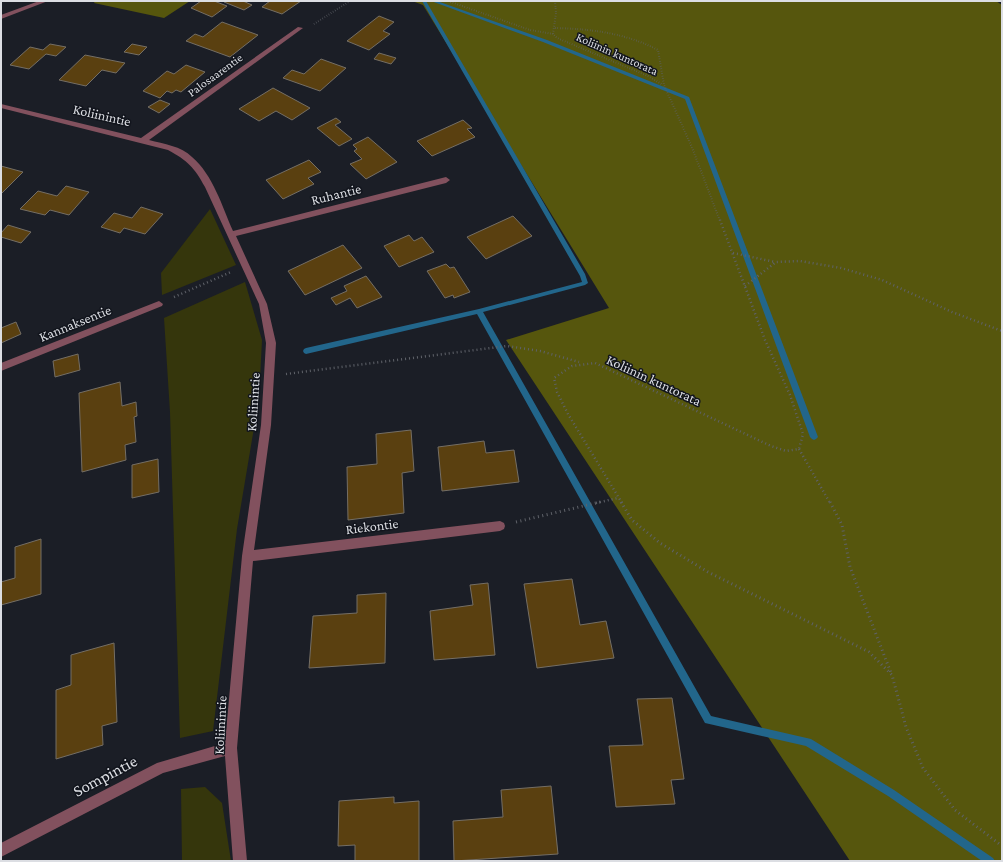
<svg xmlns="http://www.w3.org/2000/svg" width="1003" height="862" viewBox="0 0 1003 862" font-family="'Crimson Pro',serif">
<rect width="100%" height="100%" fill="#1b1e26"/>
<path fill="#35360c" d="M210 209 236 265 162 295 161 273Z
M245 282 262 340 259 398 237 529 213 731 180 738 170 412 164 318Z
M205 787 222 803 231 861H182L181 789Z"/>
<path fill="#56560d" d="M95 1H190L164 18 94 3Z
M412 1H996L1002 5V861H850L506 340 609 308 423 5Z"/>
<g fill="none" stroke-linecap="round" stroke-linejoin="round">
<path fill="#22668b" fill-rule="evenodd" d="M422 1H426L585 274 588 283 585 285 483 312 711 716 811 739 894 790 993 858 995 861H982L888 796 806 746 705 723 477 314 306 354 304 353 303 351 304 349 306 348 479 309 582 282 580 276Z
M431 1H437L547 40 689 97 818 437 816 439 814 440 812 439 810 437 685 99 543 42Z"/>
</g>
<path fill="#5a4010" stroke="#746e65" d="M201 1H214L227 6 212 17 191 8Z
M225 1H243L252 5 244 10 224 2Z
M270 1H301L282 14 262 7Z
M379 16 394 22 383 31 390 34 369 50 347 41Z
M222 22 258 35 230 57 186 41 195 34 203 37Z
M50 44 66 47 56 56 46 54 29 69 10 65 30 47 43 50Z
M132 44 147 47 139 55 124 52Z
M379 53 396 58 391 64 374 59Z
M85 55 125 63 116 73 102 70 86 86 59 80Z
M321 59 346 68 320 91 283 78 292 70 304 74Z
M186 65 205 72 181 92 176 90 172 93 167 91 160 98 143 91 167 71 174 74Z
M273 88 310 108 292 120 276 111 259 121 239 109Z
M160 100 170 104 159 113 148 107Z
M336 118 341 122 335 125 352 139 339 146 317 128Z
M463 120 472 128 467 129 475 137 432 156 417 141Z
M368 137 397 162 366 179 350 164 362 159 354 151 357 149 353 145Z
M309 160 321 172 308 178 314 184 283 199 266 180Z
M1 166 23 172 1 194Z
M66 186 89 192 69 215 50 210 45 215 20 209 38 191 57 196Z
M141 207 163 214 145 234 124 228 120 233 101 227 114 213 132 218Z
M513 216 532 236 486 259 467 237Z
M8 225 31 232 21 243 1 237V233Z
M409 235 414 241 422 237 434 252 399 267 384 246Z
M343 245 362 268 305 295 288 271Z
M446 264 450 268 454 267 470 292 454 298 453 295 445 298 427 271Z
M366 276 382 297 357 308 350 298 336 305 331 298 347 291 344 286Z
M16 322 21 334 1 343V328Z
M78 354 80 370 55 377 53 361Z
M120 382 122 406 136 402 137 416 134 417 136 442 125 445 126 460 82 472 79 393Z
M411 430 414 471 402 473 404 513 348 520 347 467 377 464 376 434Z
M484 441 486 453 514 450 519 482 442 491 438 447Z
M158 459 159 492 132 498V465Z
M41 539V594L1 605V582L15 578V547Z
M572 579 580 625 606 621 614 658 537 668 524 584Z
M488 583 495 655 434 660 430 611 473 605 470 585Z
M386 593 385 663 309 668 313 616 357 613V595Z
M114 643 117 722 102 726 103 745 56 759V690L71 685V655Z
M672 698 684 779 671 780 675 804 616 807 609 746 643 745 637 699Z
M551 786 558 854 454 861 453 821 503 817 501 790Z
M394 797V803L419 801V861H355V845L338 846 339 801Z"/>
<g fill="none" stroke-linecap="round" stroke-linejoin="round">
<path stroke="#5f6269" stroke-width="2" stroke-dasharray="0.5 2" stroke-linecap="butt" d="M448 1 530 30 553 34
M555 1 556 13 553 34 557 38 648 76 663 85
M314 24 350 1
M555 28C592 29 625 33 658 50L664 85 693 150 720 221"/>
<path stroke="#5f6269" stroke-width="2.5" stroke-dasharray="1 3" stroke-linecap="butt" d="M733 253 775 262
M745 286 776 262 800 261 841 268 882 280 952 312 1002 331
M174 297 231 272
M286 374 507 346 540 351 579 362
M799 449 830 503
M596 503 618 498
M622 503 568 414 557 392 554 378 572 366 595 363 771 446 786 451 799 449 803 434 790 395 765 340 720 220"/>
<path stroke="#5f6269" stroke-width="3" stroke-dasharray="1 3.5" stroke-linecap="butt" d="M621 502 632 520 660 543 708 572 869 652 892 675 906 727 923 768 955 810 1002 846
M830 502 842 525 850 567 891 673
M516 522 600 502"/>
<path fill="#82515e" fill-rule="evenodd" d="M39 1H48L1 19V15Z
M298 27 303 28 149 140C164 144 181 146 192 157 213 175 222 206 233 231L446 177 450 180 446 183 236 236 267 304 276 343 271 425 254 550 500 521 504 523 505 526 504 529 500 531 253 561 237 748 247 861H233L225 756 163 773 1 857V843L157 763 225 743 242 556 261 425 266 343 259 304 205 187C194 167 188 161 168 150L1 108V104L141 138Z
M159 301 163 304 162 306 1 371V363Z"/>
</g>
<g text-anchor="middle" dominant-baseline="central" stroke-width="3" stroke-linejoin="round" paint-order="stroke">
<g font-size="12" fill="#dcdee3" stroke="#12151d">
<text transform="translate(617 54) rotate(24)">Koliinin kuntorata</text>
<text transform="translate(215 75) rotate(-36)">Palosaarentie</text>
</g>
<g font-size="14" fill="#dcdee3" stroke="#12151d">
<text transform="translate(102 115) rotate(13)">Koliinintie</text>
<text transform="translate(336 194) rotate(-14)">Ruhantie</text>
<text transform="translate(75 323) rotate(-22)">Kannaksentie</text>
<text transform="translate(654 380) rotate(25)">Koliinin kuntorata</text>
<text transform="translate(253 402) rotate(-86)">Koliinintie</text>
<text transform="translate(372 526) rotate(-7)">Riekontie</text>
<text transform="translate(220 725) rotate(-87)">Koliinintie</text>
</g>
<g font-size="17" fill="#dcdee3" stroke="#12151d">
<text transform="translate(105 776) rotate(-28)">Sompintie</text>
</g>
</g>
<rect width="1003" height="862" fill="none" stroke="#dcdee3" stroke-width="4"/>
</svg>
